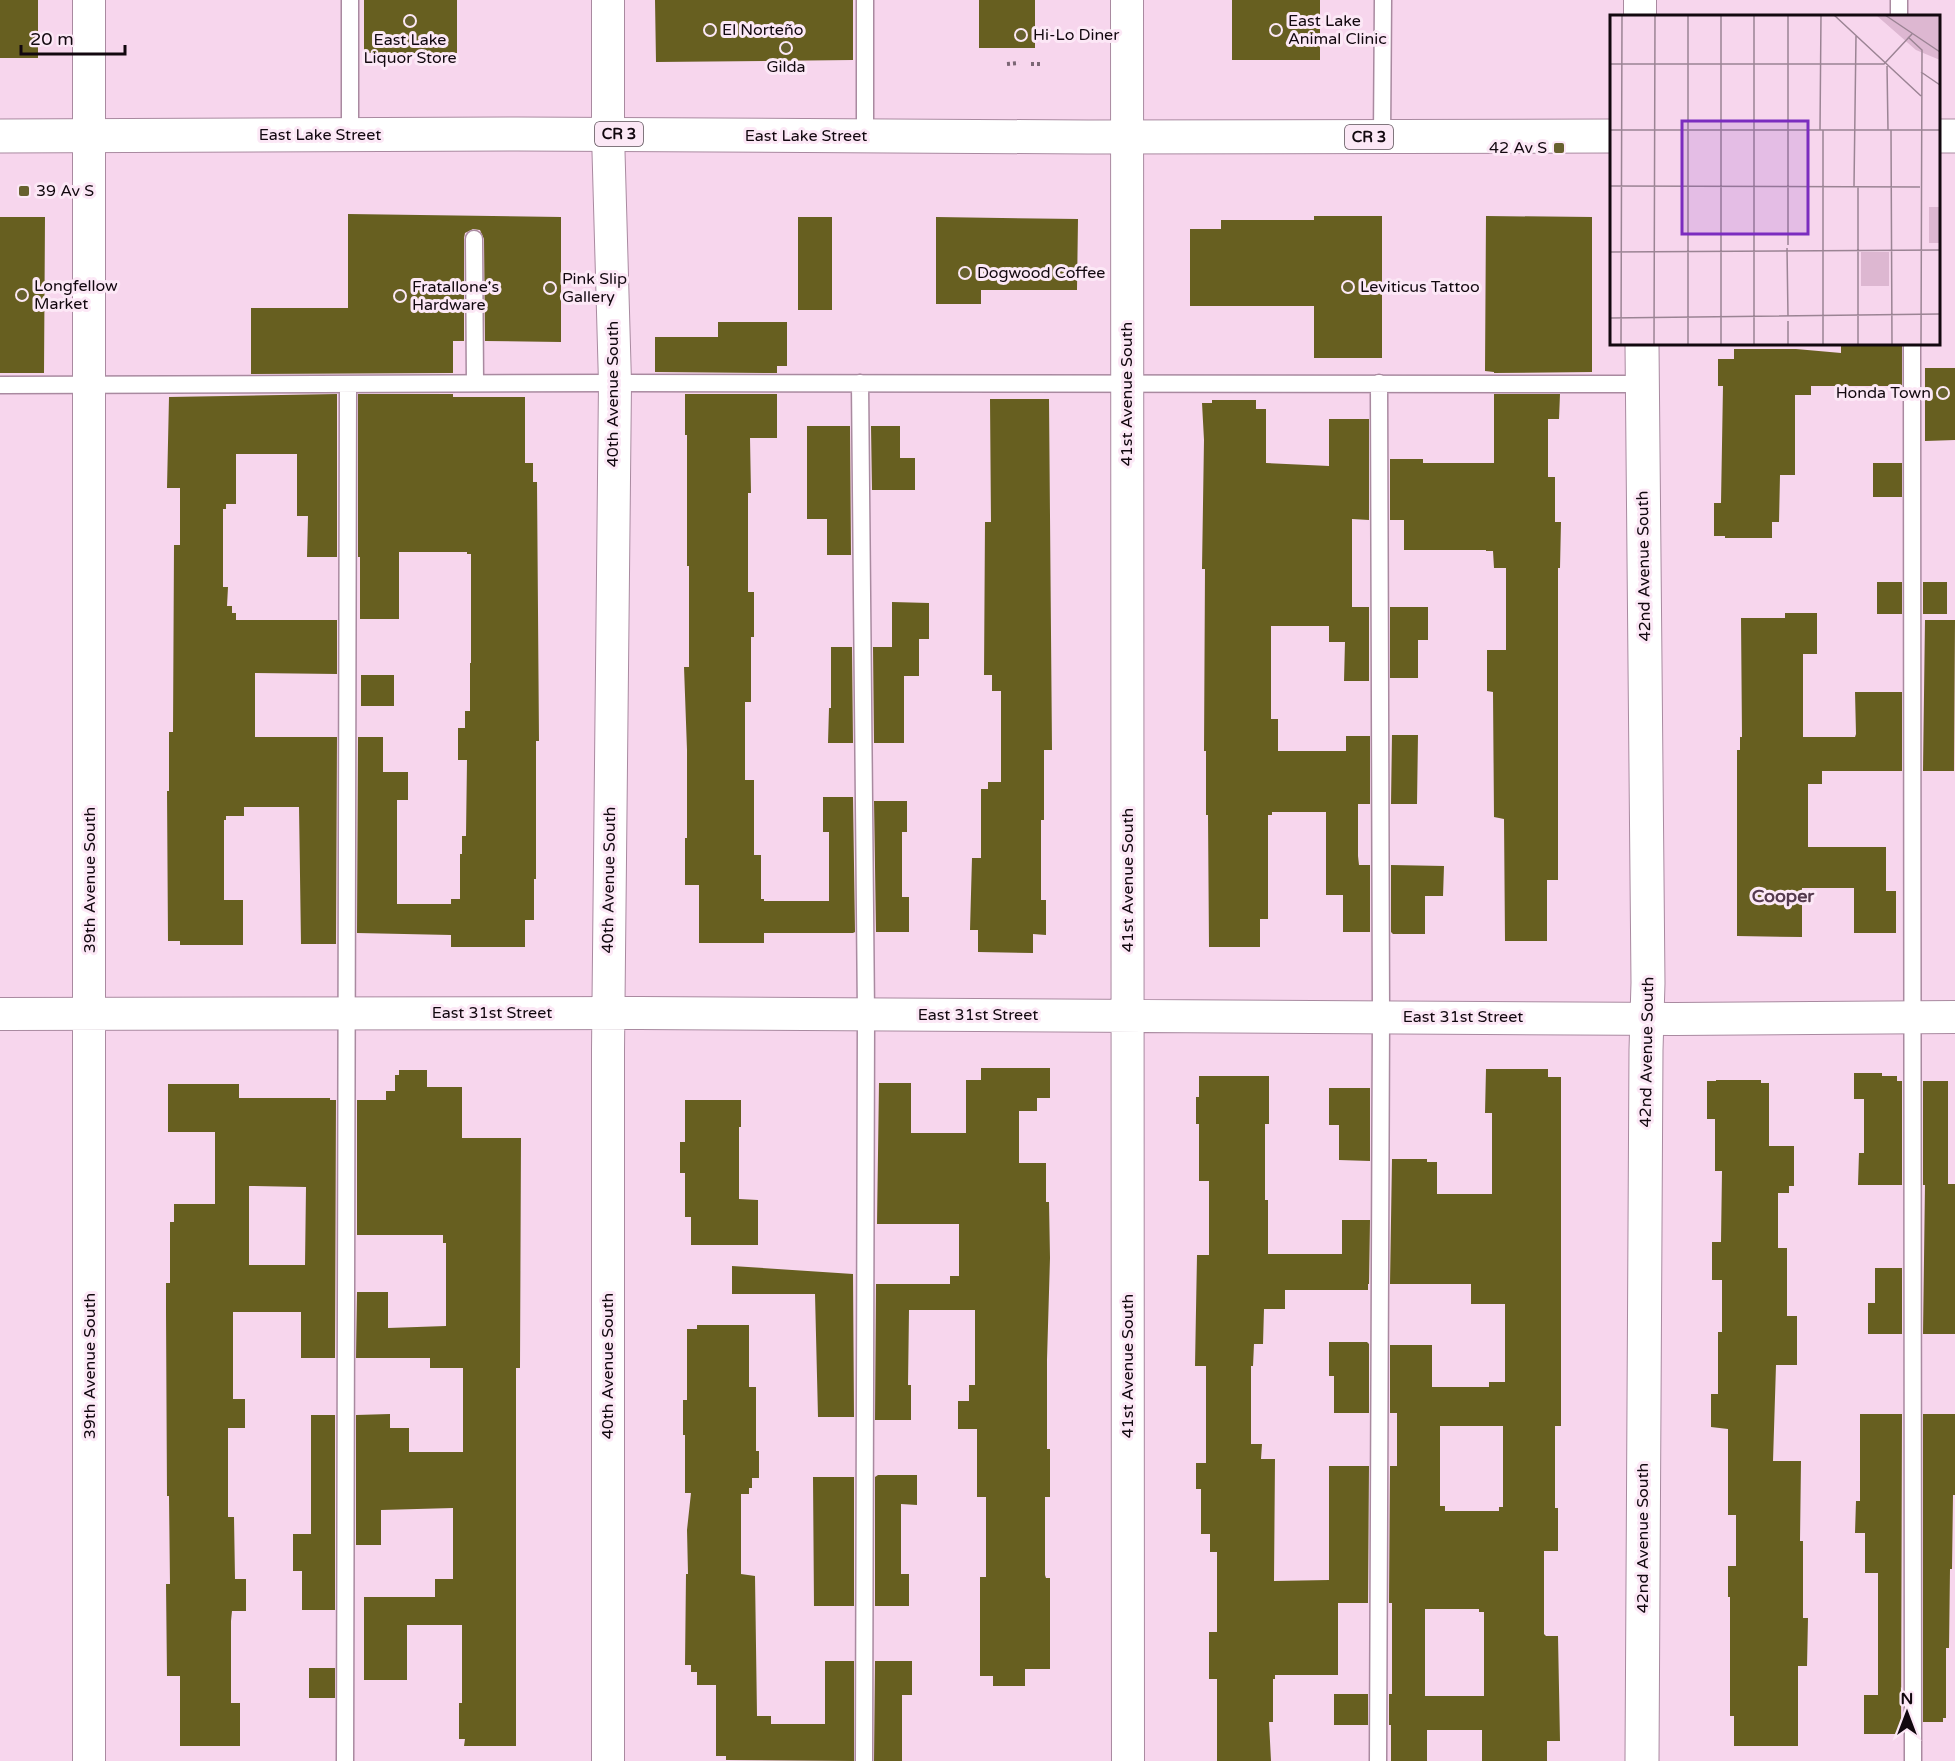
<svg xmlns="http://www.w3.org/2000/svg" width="1955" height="1761" viewBox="0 0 1955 1761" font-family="'Varela Round',sans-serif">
<rect width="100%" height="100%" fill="#f7d6ed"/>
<path fill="#675f20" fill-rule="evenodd" d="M0 0H38V58H0Z
M364 0H457V53H364Z
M655 0H853V60L656 62Z
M979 0H1035V48H979Z
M1232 0H1320V60H1232Z
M348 214 561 217V342L485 341 484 239 480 230 473 229 465 233 464 238V341H453V373L251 374V308H348Z
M1314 216H1382V358H1314V306H1190V229H1221V220H1314Z
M1486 216 1592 217V372L1494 373V372L1485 371Z
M0 217H45L44 373H0Z
M798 217H832V310H798Z
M936 217 1078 219 1077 290H981V304H936Z
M718 322H787V366H777V373L655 372V337H718Z
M1841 344H1902V386H1811V395H1795V475H1780L1779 522H1772V538H1725V536H1714V503H1721L1723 386H1718V359H1734V349H1796L1841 353Z
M1925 368H1955V440L1925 441Z
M337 394V557H307L308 516H297V454H236V504H226V509H223V587H228L227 606H232V613H236V620H337V674L255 673V737H337L336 944H301L299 807H244V816H226V820H224V900H243V945H180V941H168L167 791H169V732H173L174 545H180V488H167L169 397Z
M358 394H453V397H525V463H533V482H537L539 741H536V879H534V920H525V947H451V935L357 933 358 737H383V772H408V800H397V904H451V899H460V854H462V836H466L467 760H458V728H465V711H470V663H471V554H467V552H399V619H360V557H358Z
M685 394H777V438H750L751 493H748V592H754V637H751V702H745V780H754V855H761V899H764V901H829V832H823V797H853L855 932 853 933H764V943H699V885H685V838H687V750L684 667H689V566H687V435H685Z
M1494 394H1560L1559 419H1548V477H1555V522H1561L1560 568H1558V880H1547V941H1505L1504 819 1494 817 1493 692 1487 691V650H1506V568H1494L1493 551H1486V550H1404V520H1390V459H1423V463H1494Z
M990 399H1049L1052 750H1044V820H1041V900H1046V935L1033 934V953L978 952V930H970L972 858H981V789H988V782H1001V691H992V675H984L985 522H991Z
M1212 400H1256V409H1266V463L1329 466V419H1369V520L1352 519V607H1369V681H1344L1345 642H1329V626H1271V719H1278V751H1346V736H1370V804H1358V856L1359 865H1370V932H1343V895H1326V812H1272V815H1268V919H1260V947H1209L1208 815H1206V751H1204L1205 569H1202L1204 440 1202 403H1212Z
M807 426H850L851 555H827V519H807Z
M871 426H900V458H915V490H872Z
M1873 463H1902V497H1873Z
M1877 582H1902V614H1877Z
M1923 582H1947V614H1923Z
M892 602 929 603V639H919V676H904V743H874L873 647H892Z
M1390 607H1428V640H1418V678H1390Z
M1785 613H1817V654H1803V737H1855L1856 734 1855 692H1902V771H1822V784H1808V847H1886V891H1896V933H1854V888H1802V937L1737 936V750H1740V737H1742L1741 618H1785Z
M1925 620H1955L1954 771H1923Z
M831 647H852L853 743H828L829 708H831Z
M361 675H394V706H361Z
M1392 735H1418L1417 804H1391Z
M874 801H907V832H902V897H909V932H876Z
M1391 865 1444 866 1443 896H1425V934H1393L1391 932Z
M981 1068H1050V1098H1037V1111H1019V1163H1046V1202H1049L1050 1258 1047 1360V1449H1050V1497H1045V1575L1046 1578H1050V1669H1025V1686H993V1676H980V1577H986V1497H977V1429H958V1401H969V1385H975V1310H909L908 1385H911V1420H875L876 1284H950V1276H959V1224H877L879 1083H911V1133H966V1080H981Z
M1486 1069H1548V1077H1561V1426H1555V1508H1558V1551H1544V1634L1546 1636H1558L1560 1741H1547V1761H1482V1730H1427V1761H1391V1725H1389V1694H1392V1603H1389L1390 1466H1397V1413H1390V1345H1432V1387H1489V1382H1505V1304H1471V1284H1390L1392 1159H1427V1162H1437V1194H1492V1113H1485ZM1440 1426H1503V1507H1499V1511H1445V1506H1440ZM1425 1609H1479V1612H1484V1696H1425Z
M399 1070H427V1087H462V1138H521L520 1368H516V1746H464L465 1739H459V1703H462V1625H407V1680H364V1597H435V1579H453V1508L381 1510V1545H356V1415L390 1414V1428H409V1452H463V1368H430V1358H356L357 1292H388V1328L446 1326V1243H443V1235H357V1100H386V1091H395V1075H399Z
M1854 1073H1882V1076H1897V1081H1902V1185H1858L1859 1153H1864V1099H1854Z
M1199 1076H1269V1124H1265V1200H1268V1254H1342V1220H1370L1369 1284H1368V1290H1285V1309H1264L1263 1344H1254L1253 1366H1251V1444H1262L1261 1459H1275L1274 1581 1329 1580V1466H1369L1368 1603H1338V1675H1275V1679H1273V1722H1269L1271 1761H1217V1679H1209V1632H1217V1552H1210V1534H1201V1489H1196V1463H1206V1366H1195L1197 1255H1209V1181H1199V1124H1196V1097H1199Z
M1716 1080H1761V1083H1769V1146H1794V1186H1789V1193H1778V1248H1787V1316H1797V1365H1776L1773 1461H1801L1800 1541H1803V1618H1808L1807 1666H1798V1746H1734V1716H1730V1597H1728V1566H1736V1515H1728V1429L1711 1427V1394H1718V1332H1722V1280H1712V1242H1721L1722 1171H1715V1119H1707V1081H1716Z
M1923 1081H1948V1184H1955V1334H1923L1925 1185H1923Z
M168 1084H239V1098H330V1100H336L335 1358H301V1312H233V1399H245V1428H228V1517H234L235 1579H246V1611H232L231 1621V1703H240V1746H180V1676H167L166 1584H170L169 1496H167L166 1312V1283H170V1222H174V1204H215V1132H168ZM249 1186 306 1187 305 1265H249Z
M1329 1088H1370V1161L1339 1160V1125H1329Z
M685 1100H741V1127H739V1199L758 1200V1245H691V1217H685V1173H680V1142H685Z
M732 1266 853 1274 854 1417H818L815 1294H732Z
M1875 1268H1902V1334H1868V1303H1875Z
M697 1325H749V1387H756V1451H759V1478H752V1488H749V1494H741V1574L755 1576 757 1716H771V1724H825V1661H854V1761L726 1760V1756H716V1685H697V1672H691V1665H685L686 1574H688L687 1530 691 1493H685V1435H683V1400H687V1329H697Z
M1329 1342H1367L1369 1344V1413H1334V1376H1329Z
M1860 1414H1902L1901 1734H1864V1695H1878V1573H1865V1533H1855L1856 1501H1860Z
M1923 1414H1955V1495H1953L1952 1569H1950L1949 1648H1946V1718H1943V1722H1923Z
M311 1415H335V1610H302V1571H293V1534H311Z
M878 1475H917V1505L901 1504V1574H909V1606H875V1477Z
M813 1477H854V1606H814Z
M875 1661H912V1695H902V1761H874Z
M309 1668H335V1698H309Z
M1334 1694H1368V1725H1334Z"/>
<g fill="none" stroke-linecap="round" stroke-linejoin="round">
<defs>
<path id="lane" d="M350 0V135
M865 0V136
M1899 16V0
M1382 137 1383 0
M474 239 475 383
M1912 344 1913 1761
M860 383 866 1015 864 1761
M0 385 615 383 1642 384
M345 1761 348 384
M1378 1761 1381 1016 1379 383"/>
<path id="street" d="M89 0V1761
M608 0V134L615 383 608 1050V1761
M1127 0 1128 1761
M1640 0V16
M0 1014 639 1013 1675 1019 1955 1017"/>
<path id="secondary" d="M1642 344 1648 983 1646 1050 1642 1761"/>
<path id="primary" d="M0 136 518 134 1088 137 1612 136
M1938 136H1955"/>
</defs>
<use href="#lane" stroke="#a98aa0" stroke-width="19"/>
<use href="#street" stroke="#a98aa0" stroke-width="34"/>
<use href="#secondary" stroke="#a98aa0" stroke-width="35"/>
<use href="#primary" stroke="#a98aa0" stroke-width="35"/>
<path stroke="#7b6775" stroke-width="4" stroke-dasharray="3 3" stroke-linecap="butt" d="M1007 64 1019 63
M1031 64H1041"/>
<use href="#lane" stroke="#fff" stroke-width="16"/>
<use href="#street" stroke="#fff" stroke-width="32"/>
<use href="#secondary" stroke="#fff" stroke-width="33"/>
<use href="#primary" stroke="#fff" stroke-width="33"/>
</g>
<g fill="#67612e" stroke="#fce8f6" stroke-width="2">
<circle cx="410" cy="21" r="6"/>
<circle cx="710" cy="30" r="6"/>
<circle cx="1276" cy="30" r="6"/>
<circle cx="1021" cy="35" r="6"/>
<circle cx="786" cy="48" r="6"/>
<rect x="1553" y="142" width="12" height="12" rx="3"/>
<rect x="18" y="185" width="12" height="12" rx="3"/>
<circle cx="965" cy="273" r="6"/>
<circle cx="1348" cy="287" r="6"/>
<circle cx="550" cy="288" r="6"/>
<circle cx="22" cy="295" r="6"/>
<circle cx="400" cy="296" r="6"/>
<circle cx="1943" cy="393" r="6"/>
</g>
<g text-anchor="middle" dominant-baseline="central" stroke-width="6" stroke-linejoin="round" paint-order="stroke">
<g fill="#fce8f6" stroke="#584b54" stroke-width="1.5">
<rect x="595" y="122" width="48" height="24" rx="4.5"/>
<rect x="1345" y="125" width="48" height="24" rx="4.5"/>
</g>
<g font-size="15" font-weight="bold" fill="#12080f">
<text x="619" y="134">CR 3</text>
<text x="1369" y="137">CR 3</text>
</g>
<g font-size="16" fill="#12080f" stroke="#fce8f6" text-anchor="start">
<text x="1288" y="21">East Lake<tspan x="1288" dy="18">Animal Clinic</tspan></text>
<text x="722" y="30">El Norteño</text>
<text x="1033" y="35">Hi-Lo Diner</text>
<text x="410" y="40" text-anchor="middle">East Lake<tspan x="410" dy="18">Liquor Store</tspan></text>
<text x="786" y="67" text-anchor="middle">Gilda</text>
<text x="1547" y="148" text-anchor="end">42 Av S</text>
<text x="36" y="191">39 Av S</text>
<text x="977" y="273">Dogwood Coffee</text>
<text x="562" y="279">Pink Slip<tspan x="562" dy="18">Gallery</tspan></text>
<text x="34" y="286">Longfellow<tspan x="34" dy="18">Market</tspan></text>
<text x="412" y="287">Fratallone's<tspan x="412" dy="18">Hardware</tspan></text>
<text x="1360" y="287">Leviticus Tattoo</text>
<text x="1931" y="393" text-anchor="end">Honda Town</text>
</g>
<g font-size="16" fill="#12080f" stroke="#fce8f6">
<text x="320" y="135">East Lake Street</text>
<text x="806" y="136">East Lake Street</text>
<text transform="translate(613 394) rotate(-90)">40th Avenue South</text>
<text transform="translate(1127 394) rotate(-90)">41st Avenue South</text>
<text transform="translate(1644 566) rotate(-91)">42nd Avenue South</text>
<text transform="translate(90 880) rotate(-90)">39th Avenue South</text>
<text transform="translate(609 880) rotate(-89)">40th Avenue South</text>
<text transform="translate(1128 880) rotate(-90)">41st Avenue South</text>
<text x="492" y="1013">East 31st Street</text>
<text x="978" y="1015">East 31st Street</text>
<text x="1463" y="1017">East 31st Street</text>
<text transform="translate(1647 1052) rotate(-89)">42nd Avenue South</text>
<text transform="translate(90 1366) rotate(-90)">39th Avenue South</text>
<text transform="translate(608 1366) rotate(-90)">40th Avenue South</text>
<text transform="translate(1128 1366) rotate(-90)">41st Avenue South</text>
<text transform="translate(1643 1538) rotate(-90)">42nd Avenue South</text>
</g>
<g font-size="18" font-weight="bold" fill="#543a4d" stroke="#fce8f6">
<text x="1783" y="896">Cooper</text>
</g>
</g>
<g transform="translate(1610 15)">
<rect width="330" height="330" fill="#f7d6ed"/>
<path d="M266 0 330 1V45L306 35ZM319 192H330V228H319ZM251 237H279V271H251Z" fill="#ddb7d1"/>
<path fill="none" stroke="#9b8494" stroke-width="1.5" d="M144 0V330M224 0 311 81M275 0 330 37M298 22 312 35 311 330M0 49H274L302 19M277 51 278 115M311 57 330 70M0 115H330M210 115 211 0M213 115V330M281 115 282 330M0 171 310 172M244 171 246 21M178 230V0M177 233 178 301M0 237 330 235M0 303 330 299M11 330 12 0M44 330 45 0M78 330V0M111 330V0M178 330V306M248 330V171"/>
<path fill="#7b2cbf" fill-opacity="0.15" stroke="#7b2cbf" stroke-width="3" d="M72 106H198V219H72Z"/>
<rect width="330" height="330" fill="none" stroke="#12080f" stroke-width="3"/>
</g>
<g transform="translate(1907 1713)" stroke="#fce8f6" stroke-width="4.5" paint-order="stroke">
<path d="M0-4.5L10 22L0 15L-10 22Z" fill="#12080f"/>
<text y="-9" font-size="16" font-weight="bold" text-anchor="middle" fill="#12080f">N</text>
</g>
<path d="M21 45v9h104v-9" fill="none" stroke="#12080f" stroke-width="3"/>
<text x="30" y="45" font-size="18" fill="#12080f" stroke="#fce8f6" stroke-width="4.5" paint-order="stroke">20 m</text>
</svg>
